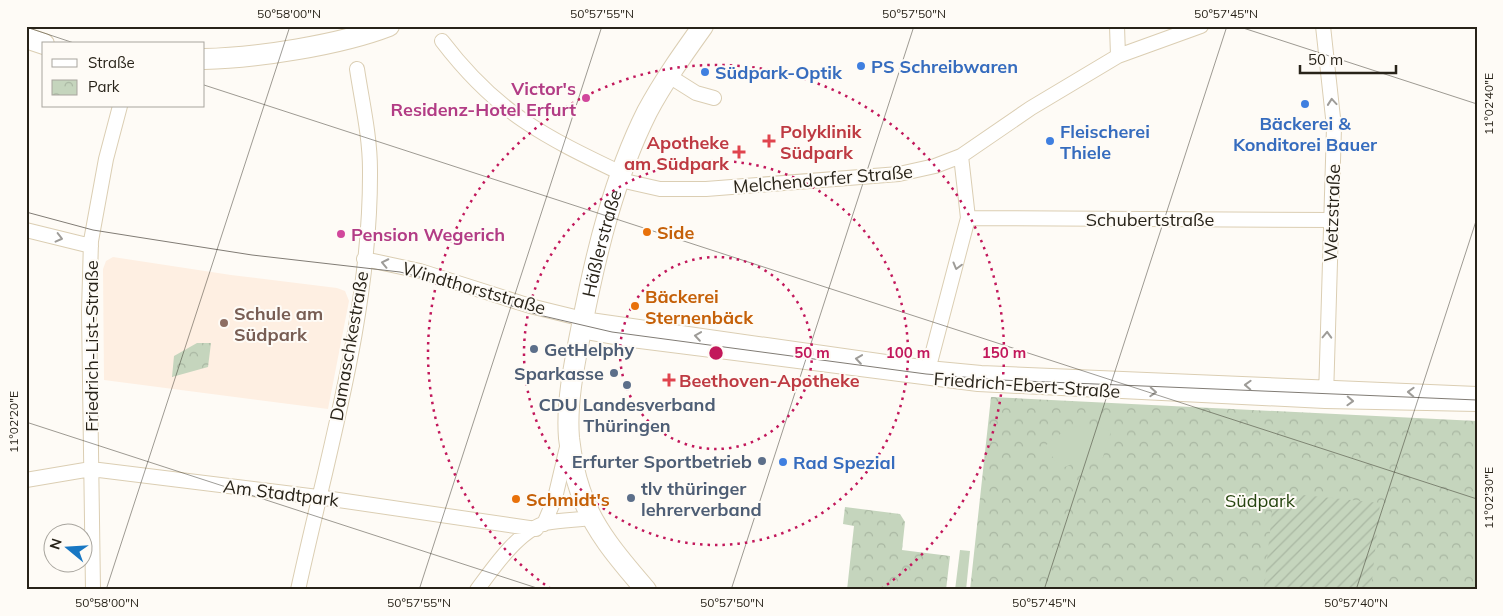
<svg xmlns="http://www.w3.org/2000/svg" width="1503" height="616" viewBox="0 0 1503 616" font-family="Mulish,sans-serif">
<defs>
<pattern id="park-crowns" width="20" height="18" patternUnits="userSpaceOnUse" patternTransform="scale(1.25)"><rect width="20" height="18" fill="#c5d5bd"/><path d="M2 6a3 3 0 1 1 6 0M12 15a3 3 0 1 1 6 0" fill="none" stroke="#a9b7a2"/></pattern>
<pattern id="garden-furrows" width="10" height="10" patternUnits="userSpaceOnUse" patternTransform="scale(1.25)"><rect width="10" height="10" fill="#c5d5bd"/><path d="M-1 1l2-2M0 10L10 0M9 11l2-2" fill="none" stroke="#a9b7a2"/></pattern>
</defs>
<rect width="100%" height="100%" fill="#fefbf6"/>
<path fill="#feefe2" d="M113 257 231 275 337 288 345 291 349 301 328 409 104 380 103 269 106 261Z"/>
<path fill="url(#park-crowns)" d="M197 343H211L208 367 172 377 174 356Z
M991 397 1477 421V590H970Z
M845 507 900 514 905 522 902 550 950 556 946 590H847L854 526 843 524Z"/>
<path fill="url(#garden-furrows)" d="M1274 492 1380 503 1371 590H1264Z"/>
<path fill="#c5d5bd" d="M1081 426H1094L1111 431 1102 460C1085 458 1076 461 1061 469L1045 446 1068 428Z
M960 550 970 551 966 590H955Z"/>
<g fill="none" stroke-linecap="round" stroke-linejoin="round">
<defs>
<path id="street" d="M1117 26 1118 56
M1323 26 1334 127 1326 397
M442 41C497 113 543 136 623 174
M669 76 696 93 714 98
M620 180 660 189H706L899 174 935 166 961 156 1031 108 1118 56 1201 26
M968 218 1332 220
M26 230 91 246
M364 259 420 271 530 306 583 319 928 368 981 373 1477 394
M581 331 632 340 978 384 1325 401 1477 404
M925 375 931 359 968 218 961 156
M26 480 91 469 318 497 536 529
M544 524 555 498 567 447
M93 590 89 312 91 241 106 159 120 106
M298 590C328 452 371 312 370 170 370 136 362 102 357 69
M477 590C493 568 519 530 546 523 560 520 577 520 592 518"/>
<g id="secondary">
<path d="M26 38 44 44"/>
<path d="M204 59C256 58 340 45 389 26"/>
<path id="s1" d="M646 590C620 560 592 528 580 490 574 473 571 455 569 438 566 401 575 361 582 325 596 253 614 178 647 112 663 82 683 54 703 26"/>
</g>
</defs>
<use href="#street" stroke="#dbceb3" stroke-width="16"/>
<use href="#secondary" stroke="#dbceb3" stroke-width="22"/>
<use href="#street" stroke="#fff" stroke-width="14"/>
<use href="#secondary" stroke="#fff" stroke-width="20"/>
<path stroke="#817c75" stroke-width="1" d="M26 212 93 230 137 237 252 255 400 272 443 283 539 315 612 332 926 374 1000 380 1477 400"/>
</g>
<defs><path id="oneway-chevron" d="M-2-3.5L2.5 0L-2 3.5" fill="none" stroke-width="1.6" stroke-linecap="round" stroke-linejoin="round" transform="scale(1.25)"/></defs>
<g stroke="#9e9c98">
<use href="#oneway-chevron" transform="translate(1332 102) rotate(-95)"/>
<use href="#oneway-chevron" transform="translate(59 238) rotate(14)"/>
<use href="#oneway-chevron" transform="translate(385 263) rotate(-168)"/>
<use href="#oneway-chevron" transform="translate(957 266) rotate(105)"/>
<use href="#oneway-chevron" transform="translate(1327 335) rotate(-88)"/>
<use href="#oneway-chevron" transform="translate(698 336) rotate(-172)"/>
<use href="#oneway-chevron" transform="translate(859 359) rotate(-172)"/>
<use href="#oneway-chevron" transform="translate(1248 385) rotate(-178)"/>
<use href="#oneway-chevron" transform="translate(1153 392) rotate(3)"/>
<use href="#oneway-chevron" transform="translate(1411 392) rotate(-178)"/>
<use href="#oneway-chevron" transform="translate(1350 401) rotate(2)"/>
</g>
<path fill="none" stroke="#282319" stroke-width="1" stroke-opacity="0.45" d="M1237 26 1477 104M26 27 77 44M204 85 1477 499M26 422 543 590M106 590 290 26M419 590 602 26M731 590 914 26M1044 590 1227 26M1356 590 1477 218"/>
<g fill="none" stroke="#c2185b" stroke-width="2.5" stroke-dasharray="2.5 5">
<circle cx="716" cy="353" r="96"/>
<circle cx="716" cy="353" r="192"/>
<path d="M551 589A288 288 0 1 1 881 589"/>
</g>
<g fill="#3f7fe0" stroke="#fefbf6" stroke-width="2">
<circle cx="861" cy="66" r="5"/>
<circle cx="705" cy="72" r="5"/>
<circle cx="1305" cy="104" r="5"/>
<circle cx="1050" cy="141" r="5"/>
<circle cx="783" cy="462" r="5"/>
</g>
<g fill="#d1479c" stroke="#fefbf6" stroke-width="2">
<circle cx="586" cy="98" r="5"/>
<circle cx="341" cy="234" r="5"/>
</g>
<g fill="#e0444e" stroke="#fefbf6" stroke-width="2">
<path d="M766.5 133.5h5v5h5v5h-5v5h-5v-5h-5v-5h5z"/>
<path d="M736.5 144.5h5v5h5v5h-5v5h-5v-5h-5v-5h5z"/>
<path d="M666.5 372.5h5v5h5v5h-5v5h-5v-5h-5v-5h5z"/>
</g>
<g fill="#e8710a" stroke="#fefbf6" stroke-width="2">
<circle cx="647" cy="232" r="5"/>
<circle cx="635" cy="306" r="5"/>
<circle cx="516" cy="499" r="5"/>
</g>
<circle fill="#8d6e63" stroke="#fefbf6" stroke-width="2" cx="224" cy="323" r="5"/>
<g fill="#5c6f8a" stroke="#fefbf6" stroke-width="2">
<circle cx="534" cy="349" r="5"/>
<circle cx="614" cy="373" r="5"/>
<circle cx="627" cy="385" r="5"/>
<circle cx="762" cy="461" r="5"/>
<circle cx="631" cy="498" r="5"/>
</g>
<g text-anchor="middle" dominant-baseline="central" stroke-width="4" stroke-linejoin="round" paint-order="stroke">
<g font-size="18" font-weight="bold" fill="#366cbe" stroke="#fefbf6" text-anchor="start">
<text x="871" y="66">PS Schreibwaren</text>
<text x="715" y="72">Südpark-Optik</text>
<text x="1305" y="123" text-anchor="middle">Bäckerei &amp;<tspan x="1305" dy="21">Konditorei Bauer</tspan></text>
<text x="1060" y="131">Fleischerei<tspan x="1060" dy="21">Thiele</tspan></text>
<text x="793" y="462">Rad Spezial</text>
</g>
<g font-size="18" font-weight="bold" fill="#b23c85" stroke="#fefbf6" text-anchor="end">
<text x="576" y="88">Victor's<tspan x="576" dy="21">Residenz-Hotel Erfurt</tspan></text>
<text x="351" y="234" text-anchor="start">Pension Wegerich</text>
</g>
<g font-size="18" font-weight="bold" fill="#be3a42" stroke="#fefbf6" text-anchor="start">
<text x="780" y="131">Polyklinik<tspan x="780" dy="21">Südpark</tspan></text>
<text x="729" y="142" text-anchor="end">Apotheke<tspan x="729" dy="21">am Südpark</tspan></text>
<text x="679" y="380">Beethoven-Apotheke</text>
</g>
<g font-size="18" fill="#282319" stroke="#fefbf6">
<text transform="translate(823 179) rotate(-5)">Melchendorfer Straße</text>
<text transform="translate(1332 213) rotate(-88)">Wetzstraße</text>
<text x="1150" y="219">Schubertstraße</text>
<text stroke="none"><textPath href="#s1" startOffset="372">Häßlerstraße</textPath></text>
<text transform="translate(474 288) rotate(16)">Windthorststraße</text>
<text transform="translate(91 346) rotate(-90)">Friedrich-List-Straße</text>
<text transform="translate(349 346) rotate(-80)">Damaschkestraße</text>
<text transform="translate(1027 385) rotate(4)">Friedrich-Ebert-Straße</text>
<text transform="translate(281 493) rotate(7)">Am Stadtpark</text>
</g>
<g font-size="18" font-weight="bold" fill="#c56008" stroke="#fefbf6" text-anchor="start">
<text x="657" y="232">Side</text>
<text x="645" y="296">Bäckerei<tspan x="645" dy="21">Sternenbäck</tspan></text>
<text x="526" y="499">Schmidt's</text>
</g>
<g font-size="18" font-weight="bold" fill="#785e54" stroke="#fefbf6" text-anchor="start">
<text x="234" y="313">Schule am<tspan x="234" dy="21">Südpark</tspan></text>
</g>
<g font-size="18" font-weight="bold" fill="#4e5e75" stroke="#fefbf6" text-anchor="start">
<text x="544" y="349">GetHelphy</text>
<text x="604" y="373" text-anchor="end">Sparkasse</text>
<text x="627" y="404" text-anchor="middle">CDU Landesverband<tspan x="627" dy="21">Thüringen</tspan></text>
<text x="752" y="461" text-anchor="end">Erfurter Sportbetrieb</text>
<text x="641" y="488">tlv thüringer<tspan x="641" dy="21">lehrerverband</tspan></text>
</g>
<g font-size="18" fill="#26450f" stroke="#fefbf6">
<text x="1260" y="500">Südpark</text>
</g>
</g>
<circle cx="716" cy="353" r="8" fill="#c2185b" stroke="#fefbf6" stroke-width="2.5"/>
<g font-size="15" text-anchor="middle" font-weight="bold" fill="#c2185b" stroke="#fefbf6" stroke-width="4" stroke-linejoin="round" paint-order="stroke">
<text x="812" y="358">50 m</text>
<text x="908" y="358">100 m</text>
<text x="1004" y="358">150 m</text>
</g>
<rect width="1503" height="616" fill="none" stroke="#fefbf6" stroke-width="55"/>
<rect x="42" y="42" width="162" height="65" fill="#fefbf6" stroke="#a8a59e"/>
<rect x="52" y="59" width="25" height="8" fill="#ffffff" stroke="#a8a59e"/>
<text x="88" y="68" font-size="15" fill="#282319">Straße</text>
<rect x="52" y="80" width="25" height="15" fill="url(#park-crowns)" stroke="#a8a59e"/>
<text x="88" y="92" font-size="15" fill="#282319">Park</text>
<g transform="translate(68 548) rotate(288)"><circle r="24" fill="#fefbf6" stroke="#a8a59e"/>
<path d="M0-4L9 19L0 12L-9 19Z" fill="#1877c3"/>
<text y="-8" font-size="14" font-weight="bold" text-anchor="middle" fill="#282319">N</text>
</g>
<path d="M1300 65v8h96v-8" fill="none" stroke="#282319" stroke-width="2.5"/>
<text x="1308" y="65" font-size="15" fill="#282319" stroke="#fefbf6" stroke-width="4" paint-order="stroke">50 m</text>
<rect x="28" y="28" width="1448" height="560" fill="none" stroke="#282319" stroke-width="2"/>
<g font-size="12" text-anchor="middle" fill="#282319">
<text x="289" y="18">50°58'00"N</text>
<text x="602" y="18">50°57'55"N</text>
<text x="914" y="18">50°57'50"N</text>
<text x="1226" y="18">50°57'45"N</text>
<text transform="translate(1489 104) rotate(-90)" y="4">11°02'40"E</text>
<text transform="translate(14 422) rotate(-90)" y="4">11°02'20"E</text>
<text transform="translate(1489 498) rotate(-90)" y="4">11°02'30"E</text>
<text x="107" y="607">50°58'00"N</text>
<text x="419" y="607">50°57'55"N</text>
<text x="732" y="607">50°57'50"N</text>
<text x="1044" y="607">50°57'45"N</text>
<text x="1356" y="607">50°57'40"N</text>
</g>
</svg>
